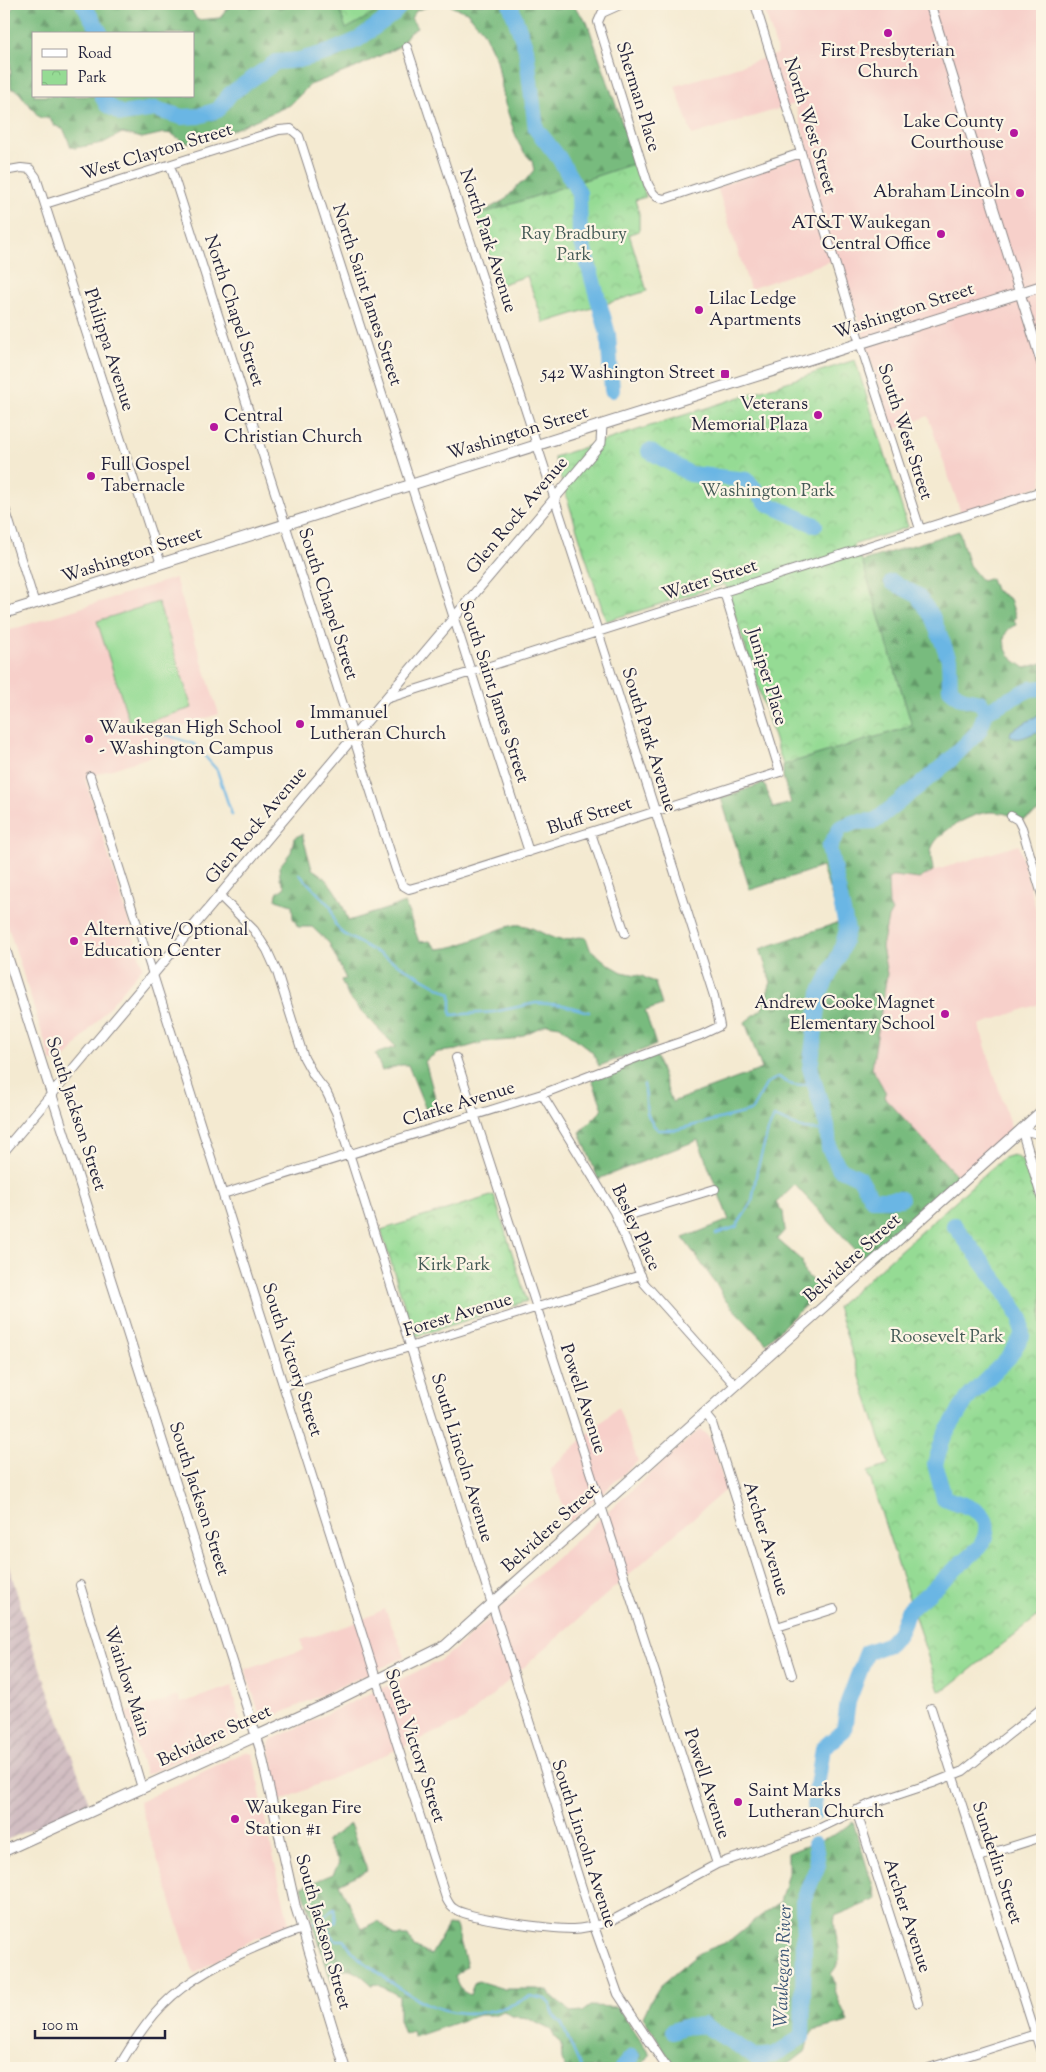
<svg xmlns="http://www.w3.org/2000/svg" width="1046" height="2072" viewBox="0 0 1046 2072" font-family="'Sorts Mill Goudy',serif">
<defs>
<pattern id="industrial-furrows" width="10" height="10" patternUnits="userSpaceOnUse" patternTransform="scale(1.25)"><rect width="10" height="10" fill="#d2bec2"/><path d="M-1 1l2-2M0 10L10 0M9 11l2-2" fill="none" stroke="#b4a3a8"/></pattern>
<pattern id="forest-firs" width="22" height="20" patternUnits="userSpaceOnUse" patternTransform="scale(1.25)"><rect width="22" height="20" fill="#78bb7e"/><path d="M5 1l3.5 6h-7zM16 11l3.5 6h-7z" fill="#629868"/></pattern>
<pattern id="park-crowns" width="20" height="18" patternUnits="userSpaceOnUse" patternTransform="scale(1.25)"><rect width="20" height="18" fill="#95db94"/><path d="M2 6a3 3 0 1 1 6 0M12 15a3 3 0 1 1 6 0" fill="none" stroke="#80bc80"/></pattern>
</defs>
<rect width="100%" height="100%" fill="#fcf5e5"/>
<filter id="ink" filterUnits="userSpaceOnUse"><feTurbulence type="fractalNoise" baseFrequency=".02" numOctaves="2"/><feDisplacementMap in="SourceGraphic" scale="10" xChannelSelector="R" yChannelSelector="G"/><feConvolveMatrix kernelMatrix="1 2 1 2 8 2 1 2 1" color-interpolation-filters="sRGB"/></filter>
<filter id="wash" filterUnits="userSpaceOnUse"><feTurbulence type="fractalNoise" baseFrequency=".0096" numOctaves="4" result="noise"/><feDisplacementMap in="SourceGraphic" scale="20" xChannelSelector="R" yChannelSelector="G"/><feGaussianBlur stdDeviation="1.12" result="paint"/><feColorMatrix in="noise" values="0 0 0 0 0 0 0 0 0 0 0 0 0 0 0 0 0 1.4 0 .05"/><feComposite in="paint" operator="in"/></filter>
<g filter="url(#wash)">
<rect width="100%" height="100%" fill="#f4ead1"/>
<path fill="#f7d0ca" d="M763 4H1042V485L961 513 928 416 893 430 839 258 750 289 717 187 809 153 795 104 692 135 675 86 778 54Z
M175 578 219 714 171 729 177 748 85 778 143 967 61 1063 51 1061 4 914V632Z
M1019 845 1042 932V1003L979 1025 1011 1128 960 1179 885 1098 886 1093 872 1068 887 974 882 947 888 918 892 911 889 905 888 879 894 876 919 879 933 871Z
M618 1407 638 1461 569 1523 550 1469Z
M700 1429 711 1439 726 1489 464 1720 280 1801 269 1745 271 1740 397 1681 439 1661 454 1650Z
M385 1609 405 1657 262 1722 245 1669 303 1650 301 1640 352 1624Z
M233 1686 232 1690 243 1730 146 1775 125 1713 178 1696 181 1703Z
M245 1752 253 1754 265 1820 289 1924 242 1945 194 1974 139 1802Z"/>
<path fill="url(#industrial-furrows)" d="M4 1549 34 1651 89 1803 4 1841Z"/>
<path fill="url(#forest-firs)" stroke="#4d6e5c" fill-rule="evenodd" d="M15 4H188L197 20 220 18 231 4H338L347 28 391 4H437L417 10 411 18 417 28 409 33 400 46 355 68 310 85 290 105 207 141 185 143 172 134 164 133 142 138 122 133 103 143 75 148 71 147 64 130 54 125 50 118H40L16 89H11L10 49H4V36L9 35 7 16ZM34 34H194V96H34Z
M450 4H572L587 22 636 163 476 216 506 199 520 183 525 181 534 170 532 161 523 151 517 140 505 104 497 60 483 31 467 12 452 7Z
M959 531 969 565 982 581 991 578 995 590 1010 599 1016 618 1014 619 1016 625C1002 630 1002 643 1009 655 1012 660 1020 664 1025 668L1042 663V810L1023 820C1013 816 1003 812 993 812 975 811 934 832 931 851 930 857 933 865 933 871L919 879 894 876 888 879 889 905 892 911 888 918 882 947 887 974 872 1068 886 1093 885 1098 960 1179 868 1263 795 1185 776 1203 783 1212 785 1230 777 1239 802 1261 804 1272 821 1290 766 1343 725 1300 719 1288 683 1238 729 1220 698 1140 598 1179 580 1132 603 1109 591 1077 655 1054 672 1102 762 1069 745 1022 762 1009 771 982 760 949 840 922 822 867 750 890 721 798 764 783 773 808 791 803 783 777V765L912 726 862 561Z
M302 834 312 869C332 880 342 901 348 921L405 903 419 942 430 941 437 949C465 948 489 930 515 925 530 923 545 937 560 940 569 941 576 935 586 938L590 949 608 964 622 972 642 976 655 983 662 1005 645 1011 656 1045 599 1066 592 1052 560 1026 547 1024 513 1040 484 1042 457 1050 438 1052 425 1061 438 1108 427 1112 408 1065H401L382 1071 375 1054 396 1047 349 998 341 980 346 979 329 943 312 927H298L293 918 292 905 276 900 277 893 285 887 280 878 279 867 291 852 294 838Z
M853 1822 877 1899 835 1916C832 1930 842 1949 839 1960 838 1965 834 1970 831 1974 837 1984 834 1987 836 1994 839 2003 845 2012 848 2022L813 2031 808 2039 806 2051 792 2062 779 2067 748 2068 735 2065 716 2068H676L643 2017 650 2002 660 1986 699 1953 730 1941 758 1918 780 1902 788 1873V1853L834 1835Z
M350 1824 367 1870 339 1884 362 1929 379 1921 395 1936H408L414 1947 431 1955 448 1925 456 1926 467 1966 455 1976C457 1986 460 1991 470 1995L474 1983 478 1981 504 1989H538L548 1991C554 2002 564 2004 571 2013L582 2012 590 2006 617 2007 650 2054C645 2058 644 2064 640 2068H565L562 2060 561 2043 555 2038 551 2030 527 2018 512 2016 504 2011 493 2015H479L414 2037 412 2031 404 2034 399 2020V1996L377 1984 372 1985C359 1972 342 1959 332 1984L302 1887 333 1874 339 1863 326 1841Z"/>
<path fill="url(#park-crowns)" stroke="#5c7e68" d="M338 4H391L346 29Z
M636 163 646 197 635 200 639 213V231L629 234 647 291 544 323 527 276 499 285 476 216Z
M855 360 908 527 853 545 862 561 912 726 783 765 725 584 606 621 554 457Z
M1013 1155 1024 1161 1042 1218V1613L946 1689 939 1691 868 1472 889 1465 837 1307 1003 1158Z
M494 1195 527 1301 414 1337 381 1230Z"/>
<path fill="#95db94" stroke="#5c7e68" d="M158 602 192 708 131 727 97 621Z"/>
<path fill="#6bb6e4" stroke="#466c90" d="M1042 713V731C1030 732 1021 743 1010 736L1011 731Z"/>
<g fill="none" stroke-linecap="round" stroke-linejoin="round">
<path stroke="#6bb6e4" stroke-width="2.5" d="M164 734 194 744 217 770 232 815
M299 874 331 907 335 924 342 933 451 994V1015L494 1012 536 1003 563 1005 589 1012
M644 1085C649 1106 641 1112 658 1130H675L751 1111 767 1083 779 1077C793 1088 797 1087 814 1081
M716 1234 736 1227 752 1202 757 1170 768 1131 774 1117 804 1129 828 1131
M314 1923 334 1909 336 1922 329 1924 330 1934 335 1940H344C348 1944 351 1950 355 1955 364 1962 374 1969 383 1976 420 2005 454 2022 502 2008 512 2005 521 2002 530 1996L545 1999 550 2004 555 2017 562 2024 581 2068"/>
<path stroke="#6bb6e4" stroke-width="16" d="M83 4 101 34
M510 4 526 49 536 129 559 158 579 193 580 236 608 334 612 390
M102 96 107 105 122 114 155 109 182 117 198 116 218 110 230 94 276 62 299 60 329 52 357 40 393 14 402 4
M649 451 690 474 747 480 768 504 815 525
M892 582 917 595 932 616 949 659 950 689 961 698 980 702 986 711
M901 1199H872L860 1178 839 1168 829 1148 827 1125 810 1068 820 993 841 951 847 930 829 848 840 828 855 822 875 821 909 794 949 761 979 731 986 711 1030 689 1042 688
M815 1813 814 1805 823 1748 844 1730 848 1702 867 1652 889 1644 899 1633 908 1611 980 1547C1000 1513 971 1508 944 1498L935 1464 944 1436 967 1399 1009 1357 1022 1336 1021 1319 1006 1293 954 1225
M673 2031 684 2027 704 2025 756 2057 774 2055 802 2037 804 1948 803 1901 818 1865 815 1844
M622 2068 632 2057"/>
</g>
</g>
<g filter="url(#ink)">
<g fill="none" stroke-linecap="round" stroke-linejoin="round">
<defs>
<path id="minor" d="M622 4 602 13 598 22 648 184 653 193 657 197 664 199 801 153
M755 4 860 343 920 529
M170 165 396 870 402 885 409 889 420 886 780 772 724 592
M4 171 21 168 30 169 36 177 161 564
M45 204 279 130 291 129 299 136 529 852
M4 505 35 604
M386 699 1042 491
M90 776 397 1744 446 1898C448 1902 450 1906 453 1908 467 1919 552 1929 573 1929 586 1929 598 1925 611 1921L717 1864 814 1831 870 1804 933 1783 963 1771 1042 1708
M1011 816 1018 820 1022 828 1042 895
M591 833 625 933
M220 896 254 930 267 950 277 972 304 1058 314 1076 326 1091 336 1112 594 1926 618 1994 667 2068
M456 1058 717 1864
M542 1094 614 1212 644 1283 735 1385
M1022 1130 1042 1135
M223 1194 542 1094 657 1050 701 1035 720 1026 714 996 602 644 407 47
M617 1219 715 1189
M284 1386 641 1275
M704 1413 712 1423 792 1675
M80 1585 142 1788
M777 1627 834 1609
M931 1708 1042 2055
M856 1810 918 2003
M979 1857 1042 1837
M118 2068C135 2039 154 2009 182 1988 217 1962 261 1944 302 1929
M929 2068 1042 2032"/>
<path id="tertiary" d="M930 4 1042 364
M4 945 260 1748 295 1905 345 2068
M1022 1130 1042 1198
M4 1151 555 498 601 443 602 425"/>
<path id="secondary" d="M4 613 1042 286
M4 1851 340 1698 445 1646 1042 1111"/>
</defs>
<use href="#minor" stroke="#8b8686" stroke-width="10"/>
<use href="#tertiary" stroke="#8b8686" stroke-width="11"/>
<use href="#secondary" stroke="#8b8686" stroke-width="12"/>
<use href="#minor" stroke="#fff" stroke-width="8"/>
<use href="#tertiary" stroke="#fff" stroke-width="9"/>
<use href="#secondary" stroke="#fff" stroke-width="10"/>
</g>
</g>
<g fill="#b5179e" stroke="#fcf5e5" stroke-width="2">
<circle cx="888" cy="33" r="5"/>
<circle cx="1014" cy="133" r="5"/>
<circle cx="1020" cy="193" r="5"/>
<circle cx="941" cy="234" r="5"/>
<circle cx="699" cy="310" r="5"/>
<rect x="720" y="369" width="10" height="10" rx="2.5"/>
<circle cx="818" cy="415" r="5"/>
<circle cx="214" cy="427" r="5"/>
<circle cx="91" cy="476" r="5"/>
<circle cx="300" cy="724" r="5"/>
<circle cx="89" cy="739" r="5"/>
<circle cx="74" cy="941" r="5"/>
<circle cx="945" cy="1014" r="5"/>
<circle cx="738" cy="1802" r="5"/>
<circle cx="235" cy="1819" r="5"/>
</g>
<g text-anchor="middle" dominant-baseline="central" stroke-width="4.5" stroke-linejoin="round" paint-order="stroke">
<g font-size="18" fill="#22223b" stroke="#fcf5e5" text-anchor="start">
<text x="888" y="52" text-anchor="middle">First Presbyterian<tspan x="888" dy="21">Church</tspan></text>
<text x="1004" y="123" text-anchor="end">Lake County<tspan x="1004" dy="21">Courthouse</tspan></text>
<text x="1010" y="193" text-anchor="end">Abraham Lincoln</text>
<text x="931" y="224" text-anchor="end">AT&amp;T Waukegan<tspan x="931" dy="21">Central Office</tspan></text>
<text x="709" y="300">Lilac Ledge<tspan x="709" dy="21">Apartments</tspan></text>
<text x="715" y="374" text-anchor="end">542 Washington Street</text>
<text x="808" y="405" text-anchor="end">Veterans<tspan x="808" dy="21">Memorial Plaza</tspan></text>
<text x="224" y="417">Central<tspan x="224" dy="21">Christian Church</tspan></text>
<text x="101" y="466">Full Gospel<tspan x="101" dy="21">Tabernacle</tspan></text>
<text x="310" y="714">Immanuel<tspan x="310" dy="21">Lutheran Church</tspan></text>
<text x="99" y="729">Waukegan High School<tspan x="99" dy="21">- Washington Campus</tspan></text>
<text x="84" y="931">Alternative/Optional<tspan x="84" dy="21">Education Center</tspan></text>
<text x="935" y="1004" text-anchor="end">Andrew Cooke Magnet<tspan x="935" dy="21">Elementary School</tspan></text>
<text x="748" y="1792">Saint Marks<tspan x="748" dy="21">Lutheran Church</tspan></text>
<text x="245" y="1809">Waukegan Fire<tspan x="245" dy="21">Station #1</tspan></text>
</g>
<g font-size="18" fill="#22223b" stroke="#fcf5e5">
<text transform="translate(637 97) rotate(73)">Sherman Place</text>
<text transform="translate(809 126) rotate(73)">North West Street</text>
<text transform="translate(157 153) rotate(-17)">West Clayton Street</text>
<text transform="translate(487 241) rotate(72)">North Park Avenue</text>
<text transform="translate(366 295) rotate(72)">North Saint James Street</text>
<text transform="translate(233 311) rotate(72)">North Chapel Street</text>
<text transform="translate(904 312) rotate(-18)">Washington Street</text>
<text transform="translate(108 350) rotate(72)">Philippa Avenue</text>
<text transform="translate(904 432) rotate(72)">South West Street</text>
<text transform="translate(518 434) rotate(-17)">Washington Street</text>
<text transform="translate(518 516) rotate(-50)">Glen Rock Avenue</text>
<text transform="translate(132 556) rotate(-18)">Washington Street</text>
<text transform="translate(710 581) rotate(-18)">Water Street</text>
<text transform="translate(327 604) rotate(72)">South Chapel Street</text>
<text transform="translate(766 677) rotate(73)">Juniper Place</text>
<text transform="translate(493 692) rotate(72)">South Saint James Street</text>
<text transform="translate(648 740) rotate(73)">South Park Avenue</text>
<text transform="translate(590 817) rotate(-18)">Bluff Street</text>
<text transform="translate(257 826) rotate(-50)">Glen Rock Avenue</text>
<text transform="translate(459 1105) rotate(-17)">Clarke Avenue</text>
<text transform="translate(75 1114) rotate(72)">South Jackson Street</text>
<text transform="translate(635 1228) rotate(65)">Besley Place</text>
<text transform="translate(853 1259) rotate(-42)">Belvidere Street</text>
<text transform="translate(458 1316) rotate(-17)">Forest Avenue</text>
<text transform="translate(291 1360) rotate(72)">South Victory Street</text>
<text transform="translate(582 1399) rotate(72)">Powell Avenue</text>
<text transform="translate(461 1458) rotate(73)">South Lincoln Avenue</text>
<text transform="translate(198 1499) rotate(72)">South Jackson Street</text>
<text transform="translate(551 1529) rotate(-42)">Belvidere Street</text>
<text transform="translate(765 1539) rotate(73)">Archer Avenue</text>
<text transform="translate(126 1682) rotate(72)">Wainlow Main</text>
<text transform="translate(215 1737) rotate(-25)">Belvidere Street</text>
<text transform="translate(414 1746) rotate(72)">South Victory Street</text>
<text transform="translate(706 1784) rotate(72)">Powell Avenue</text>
<text transform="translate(583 1844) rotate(72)">South Lincoln Avenue</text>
<text transform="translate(996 1863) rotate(72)">Sunderlin Street</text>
<text transform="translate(906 1916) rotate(72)">Archer Avenue</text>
<text transform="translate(322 1932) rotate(74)">South Jackson Street</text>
</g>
<g font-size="18" fill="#445a56" stroke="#fcf5e5">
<text x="574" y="235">Ray Bradbury<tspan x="574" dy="21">Park</tspan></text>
<text x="768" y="492">Washington Park</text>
<text x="454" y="1266">Kirk Park</text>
<text x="947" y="1338">Roosevelt Park</text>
</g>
<g font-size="19" font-style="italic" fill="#3c5676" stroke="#fcf5e5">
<text transform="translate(784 1966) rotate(-88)">Waukegan River</text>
</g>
</g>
<rect width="1046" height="2072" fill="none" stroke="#fcf5e5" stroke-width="20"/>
<rect x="32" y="32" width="162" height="65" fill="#fcf5e5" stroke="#a5a1a1"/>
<rect x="42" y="49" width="25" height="8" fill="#ffffff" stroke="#a5a1a1"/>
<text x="78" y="58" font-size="15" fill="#22223b">Road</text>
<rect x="42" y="70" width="25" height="15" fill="url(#park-crowns)" stroke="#a5a1a1"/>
<text x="78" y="82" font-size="15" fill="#22223b">Park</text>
<path d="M35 2030v8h130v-8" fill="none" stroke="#22223b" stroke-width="2.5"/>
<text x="42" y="2030" font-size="15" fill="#22223b" stroke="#fcf5e5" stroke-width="4" paint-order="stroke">100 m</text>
</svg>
